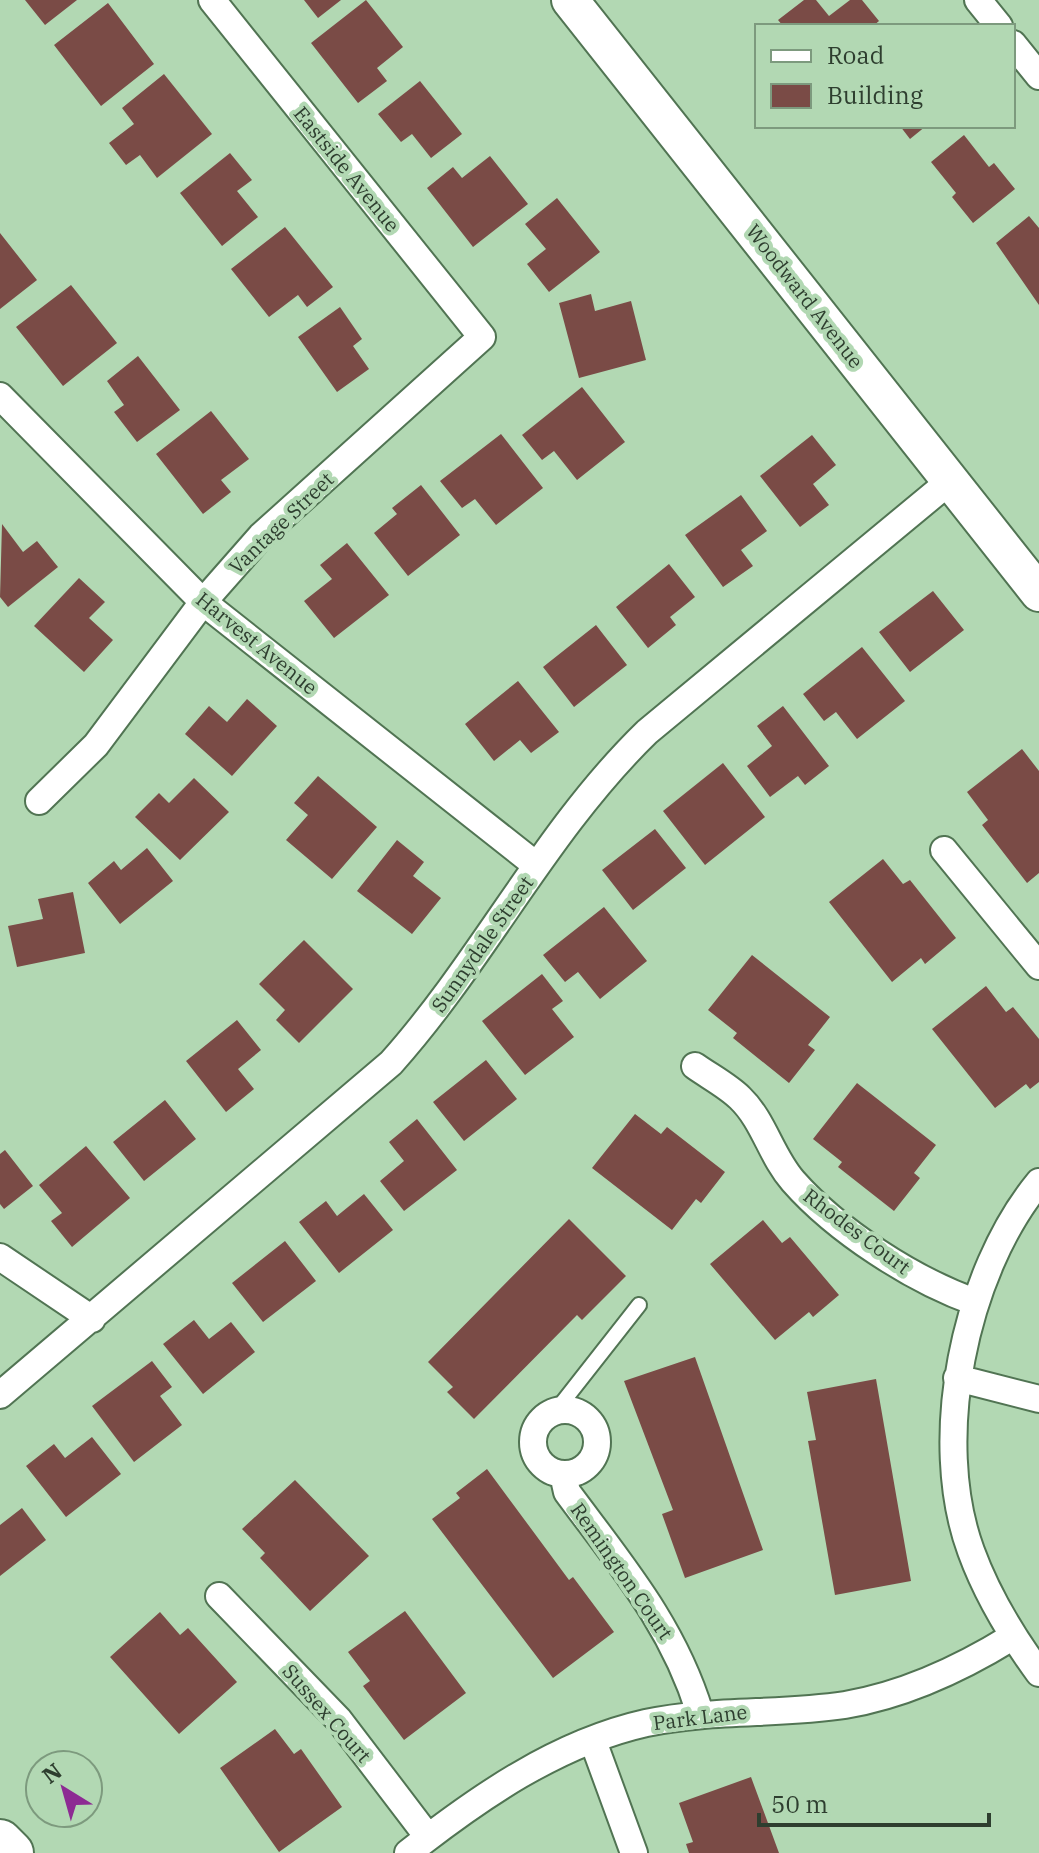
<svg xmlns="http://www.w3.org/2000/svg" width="1039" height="1853" viewBox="0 0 1039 1853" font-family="'IBM Plex Serif',serif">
<rect width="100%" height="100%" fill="#b2d8b3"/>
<path fill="#7a4b46" d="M25 0H77L45 25Z
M304 0H341L318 18Z
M366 0 403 47 377 68 387 81 358 103 311 43Z
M804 0H816L829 16 850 0H862L879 21 873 26H783L778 20Z
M108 3 154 64 101 106 54 45Z
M164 74 212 134 157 178 140 155 126 165 109 143 134 124 122 108Z
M420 81 462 134 431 158 412 134 401 142 378 114Z
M900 126H926L910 139Z
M964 135 989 167 994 163 1015 189 973 223 952 197 956 193 931 162Z
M230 153 252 180 237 191 258 217 222 246 180 193Z
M490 156 528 204 473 247 427 188 453 167 462 178Z
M557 198 600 252 549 292 527 264 546 249 525 224Z
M1029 216 1039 228V305L996 243Z
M285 227 333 287 307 307 298 295 269 317 231 269Z
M0 233 37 280 0 309Z
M71 285 117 343 63 386 16 327Z
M591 294 595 311 631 301 646 360 579 378 559 303Z
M340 307 362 339 353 346 369 369 337 392 298 337Z
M138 356 180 410 137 442 114 412 124 405 107 381Z
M582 387 625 442 577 480 554 451 542 460 522 435Z
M211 411 249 459 221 480 231 492 203 514 156 454Z
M501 434 543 488 496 525 475 499 462 508 440 481Z
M812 435 836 465 813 484 829 505 800 527 760 476Z
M421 485 460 535 408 576 374 533 397 514 392 508Z
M741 495 767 531 741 550 753 566 723 587 685 535Z
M2 524 23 552 37 541 58 567 8 607 0 597Z
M347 543 389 595 334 638 304 601 332 579 320 565Z
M669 564 695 597 670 617 676 625 648 648 616 607Z
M79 578 105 602 89 618 113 640 84 672 34 626Z
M933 591 964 630 910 672 879 632Z
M596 625 627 665 574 707 543 667Z
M862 647 905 701 857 739 836 712 824 721 803 694Z
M518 681 559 732 531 753 520 740 494 761 465 724Z
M247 699 277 726 232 776 185 734 209 706 227 722Z
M783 706 829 766 805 785 798 776 770 797 747 766 772 746 757 726Z
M1022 749 1039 771V873L1027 883 982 825 988 820 967 792Z
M723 763 765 817 705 865 663 811Z
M318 776 377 827 332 879 286 840 308 815 294 803Z
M194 778 229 812 180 860 135 817 159 793 169 803Z
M655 829 686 868 633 910 602 870Z
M397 840 424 862 413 876 441 898 412 934 357 891Z
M147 848 173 881 120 924 88 883 114 861 121 870Z
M883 859 903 884 910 880 956 938 925 964 921 958 892 982 829 902Z
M73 892 85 953 17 967 8 926 43 919 38 899Z
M604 907 647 961 600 999 578 972 565 982 543 955Z
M304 940 353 989 299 1043 276 1020 285 1010 259 984Z
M752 955 830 1017 808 1045 815 1050 789 1083 733 1038 737 1033 708 1010Z
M542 974 563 1001 552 1009 574 1037 525 1075 482 1021Z
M986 986 1006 1012 1013 1007 1039 1039V1082L1030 1089 1026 1084 995 1108 932 1029Z
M237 1020 261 1050 238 1069 254 1089 226 1112 186 1061Z
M486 1060 517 1099 464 1141 433 1102Z
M857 1083 936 1145 914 1173 920 1178 894 1211 838 1167 842 1162 813 1139Z
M165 1100 196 1139 144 1181 113 1142Z
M635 1114 661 1134 667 1127 725 1172 701 1203 696 1199 672 1230 592 1168Z
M417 1119 457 1170 404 1211 380 1181 404 1161 389 1142Z
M86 1146 130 1198 72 1247 51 1221 62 1213 39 1185Z
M5 1150 33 1186 4 1209 0 1204V1154Z
M364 1194 393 1230 339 1273 299 1222 326 1201 337 1216Z
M569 1219 626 1276 582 1320 577 1315 474 1419 447 1392 453 1387 428 1362Z
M763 1220 782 1243 790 1237 839 1295 813 1317 809 1312 775 1340 710 1264Z
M285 1241 316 1281 263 1322 232 1283Z
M194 1320 209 1339 231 1322 255 1352 203 1394 163 1344Z
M695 1357 763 1550 685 1578 662 1514 673 1510 624 1381Z
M152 1361 172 1387 160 1396 182 1425 134 1462 92 1406Z
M876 1379 911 1581 835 1595 808 1441 816 1440 807 1392Z
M92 1437 121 1474 66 1517 26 1466 54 1444 65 1458Z
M487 1469 569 1580 573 1577 614 1632 553 1678 432 1519 460 1498 456 1493Z
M295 1480 369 1556 310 1611 260 1558 265 1553 242 1529Z
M22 1508 46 1540 0 1576V1525Z
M405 1611 466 1693 404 1740 363 1686 370 1681 348 1652Z
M160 1612 180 1635 188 1628 237 1682 179 1734 110 1657Z
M275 1729 294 1754 301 1749 342 1807 279 1852 220 1768Z
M751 1777 779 1853H689L686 1844 693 1842 679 1803Z"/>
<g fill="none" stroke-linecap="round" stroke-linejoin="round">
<defs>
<path id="service" d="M555 1412 639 1305"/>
<path id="minor" d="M978 0 999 26
M1013 44 1039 76
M0 396 203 602 536 865
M39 801 96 745 203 602 261 536 482 337 212 0
M944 850 1039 966
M695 1066C709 1076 728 1086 740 1098 764 1121 771 1156 793 1181 837 1231 913 1280 975 1302
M1039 1182C964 1273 930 1440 971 1551 987 1595 1012 1636 1039 1673
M0 1257 92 1319
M957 1378 1039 1399
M0 1395 391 1063C484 959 546 830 647 732L950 481
M533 1442a32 32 0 1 1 64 0a32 32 0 1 1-64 0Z
M563 1474 567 1492C621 1565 673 1625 700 1713
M219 1596 339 1720 428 1837
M593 1741 634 1853
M408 1853C478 1798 557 1743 646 1723 712 1709 779 1715 845 1705 904 1695 962 1668 1012 1637"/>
<path id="secondary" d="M570 0 1039 593"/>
<path id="motorway" d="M0 1842 11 1853"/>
</defs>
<use href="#service" stroke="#517453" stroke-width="18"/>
<use href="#minor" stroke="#517453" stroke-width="30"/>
<use href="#secondary" stroke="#517453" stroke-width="40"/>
<use href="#motorway" stroke="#517453" stroke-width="48"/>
<use href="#service" stroke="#fff" stroke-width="14"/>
<use href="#minor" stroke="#fff" stroke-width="26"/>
<use href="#secondary" stroke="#fff" stroke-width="36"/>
<use href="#motorway" stroke="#fff" stroke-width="44"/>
</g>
<g text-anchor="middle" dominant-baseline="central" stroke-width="8" stroke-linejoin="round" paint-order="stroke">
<g font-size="20" fill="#2e3e2f" stroke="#b2d8b3">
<text transform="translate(347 169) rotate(51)">Eastside Avenue</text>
<text transform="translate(805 296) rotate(52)">Woodward Avenue</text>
<text transform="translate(281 523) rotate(-44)">Vantage Street</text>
<text transform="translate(257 643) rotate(39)">Harvest Avenue</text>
<text transform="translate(482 944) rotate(-55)">Sunnydale Street</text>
<text transform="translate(857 1231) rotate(37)">Rhodes Court</text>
<text transform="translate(622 1571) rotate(55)">Remington Court</text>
<text transform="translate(327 1713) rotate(49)">Sussex Court</text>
<text transform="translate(700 1717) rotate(-7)">Park Lane</text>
</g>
</g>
<rect x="755" y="24" width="260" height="104" fill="#b2d8b3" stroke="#7d9a7e" stroke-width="2"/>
<rect x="771" y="50" width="40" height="12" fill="#ffffff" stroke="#7d9a7e" stroke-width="2"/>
<text x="827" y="64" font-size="24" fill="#2e3e2f">Road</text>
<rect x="771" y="84" width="40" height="24" fill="#7a4b46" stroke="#7d9a7e" stroke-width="2"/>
<text x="827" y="104" font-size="24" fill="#2e3e2f">Building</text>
<g transform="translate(64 1789) rotate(323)"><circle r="38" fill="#b2d8b3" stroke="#7d9a7e" stroke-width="2"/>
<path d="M0-6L14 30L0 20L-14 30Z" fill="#8d2b93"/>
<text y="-12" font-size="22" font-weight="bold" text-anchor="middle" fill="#2e3e2f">N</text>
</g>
<path d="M759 1813v12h230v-12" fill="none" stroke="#2e3e2f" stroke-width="4"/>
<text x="771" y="1813" font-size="24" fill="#2e3e2f" stroke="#b2d8b3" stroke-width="6" paint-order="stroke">50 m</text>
</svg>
